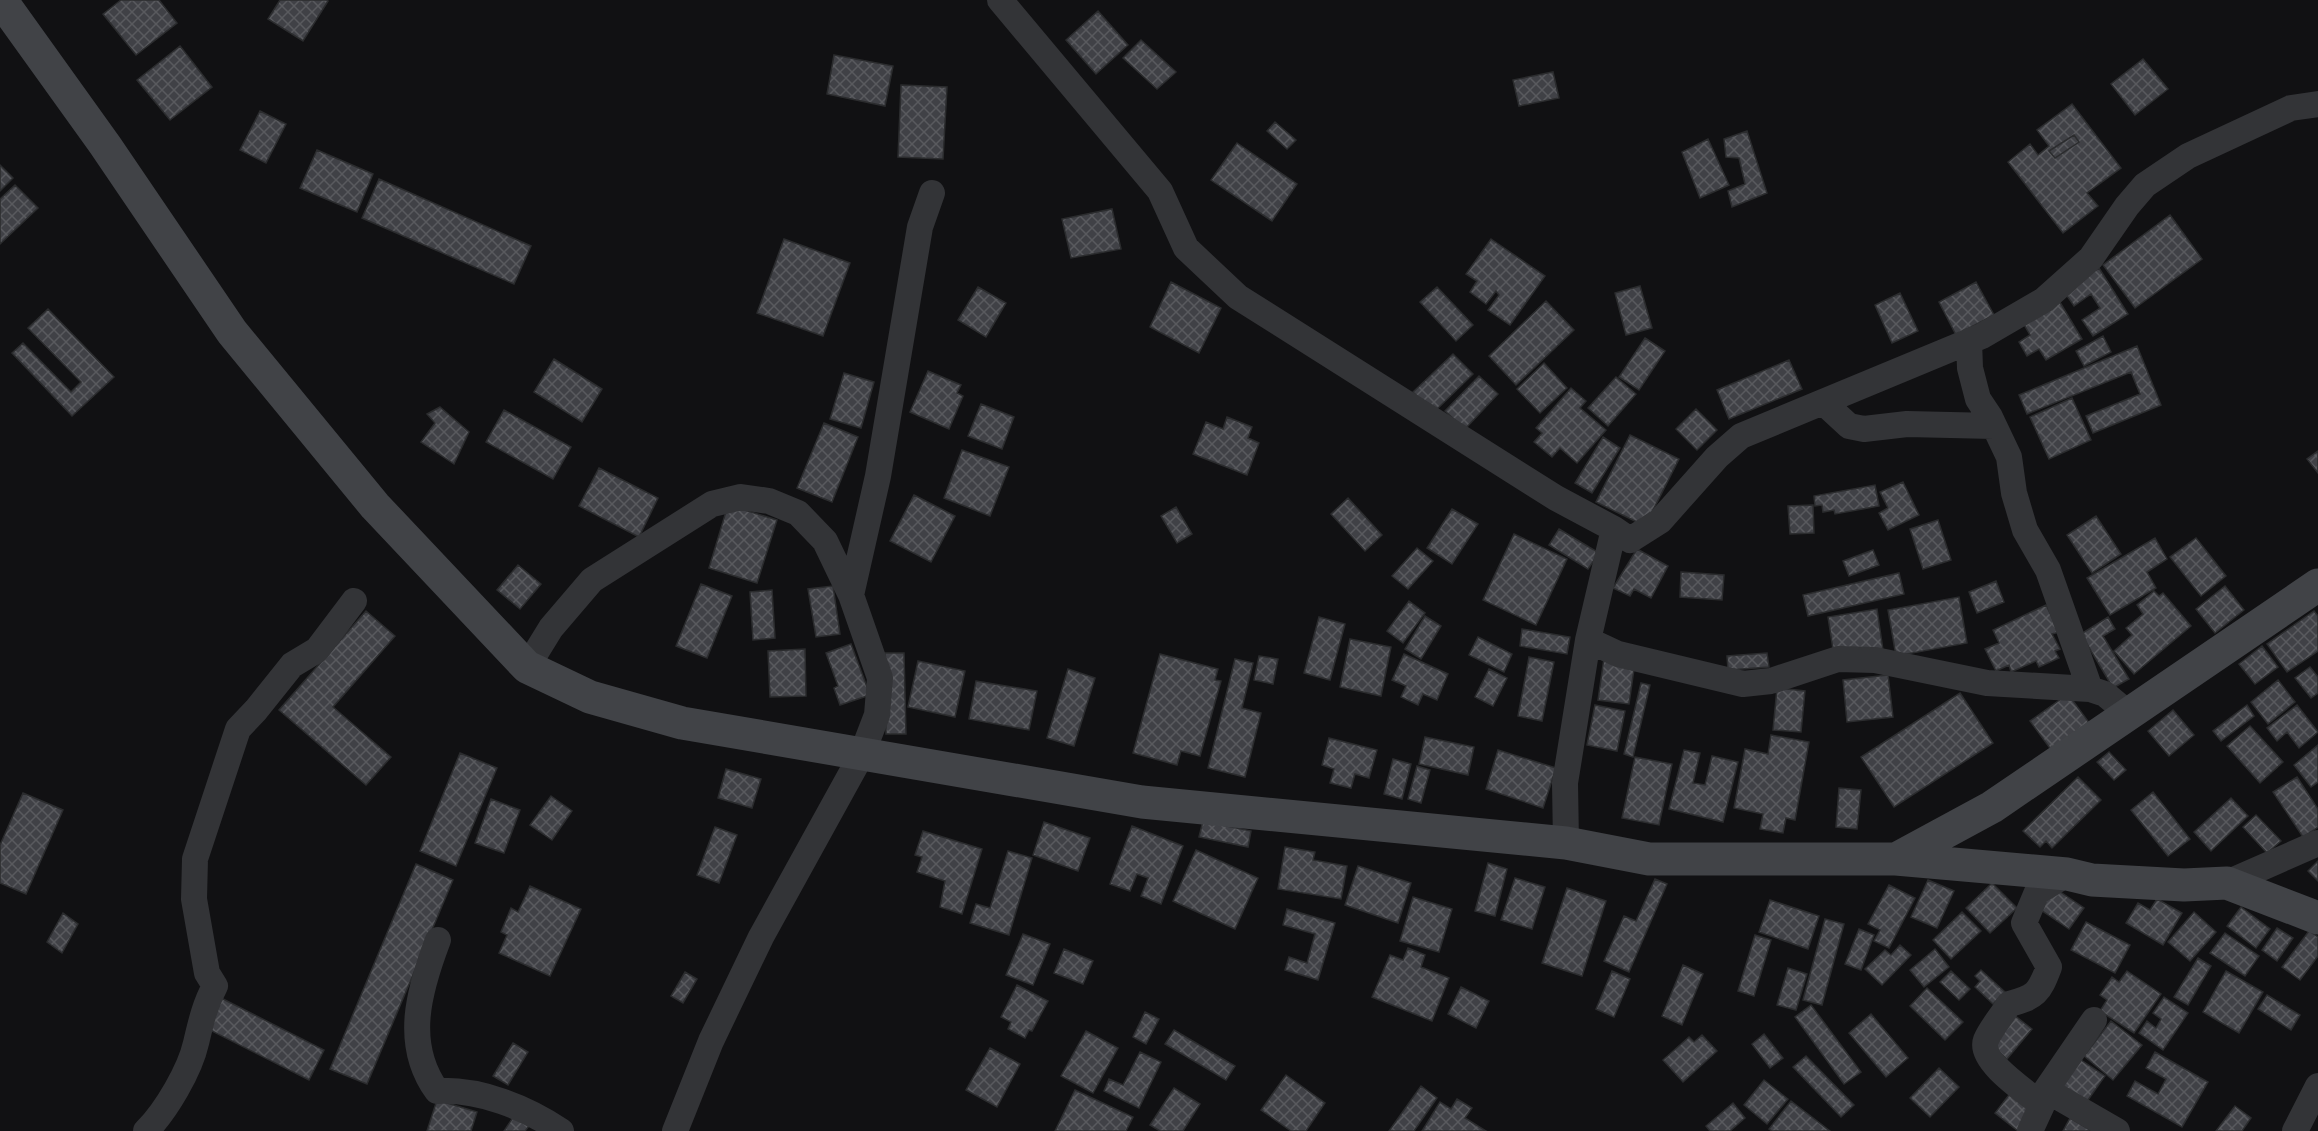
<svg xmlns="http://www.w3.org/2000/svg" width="2318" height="1131" viewBox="0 0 2318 1131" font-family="Roboto,sans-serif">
<defs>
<pattern id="building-cross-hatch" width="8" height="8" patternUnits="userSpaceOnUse" patternTransform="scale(1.5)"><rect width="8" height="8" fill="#404146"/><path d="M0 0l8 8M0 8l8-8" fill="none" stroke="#595a5e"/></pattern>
</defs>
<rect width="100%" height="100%" fill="#111113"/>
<path fill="url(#building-cross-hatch)" stroke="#2b2c2e" stroke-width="1.5" d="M121 0H159L177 23 136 55 103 14Z
M280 0H327L328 1 303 41 268 19Z
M1098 11 1128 45 1096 74 1066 40Z
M1141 40 1176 72 1157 89 1123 58Z
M180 46 212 87 170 120 137 80Z
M834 55 893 66 885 106 827 94Z
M2143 59 2168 89 2135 115 2111 84Z
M1553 72 1559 98 1519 106 1513 80Z
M901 85 947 87 943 159 898 157Z
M2072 104 2121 168 2087 193 2098 206 2063 233 2008 162 2030 144 2038 155 2049 146 2037 130Z
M260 111 286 124 266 163 240 150Z
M1275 122 1296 140 1287 149 1267 131Z
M1747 131 1767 193 1732 207 1728 191 1745 184 1739 158 1726 157 1724 139Z
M2074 135 2079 142 2055 158 2049 151Z
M1708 139 1729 185 1700 198 1682 152Z
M1237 143 1297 184 1272 221 1211 180Z
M317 150 373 174 357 212 300 188Z
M0 165 13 178 0 191Z
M379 179 531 246 514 284 362 218Z
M15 185 38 208 0 244V199Z
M1112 209 1121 249 1071 258 1062 219Z
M2170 215 2202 259 2135 308 2103 265Z
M784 239 850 263 823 336 757 313Z
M1491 239 1545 276 1510 325 1488 310 1499 295 1496 291 1486 304 1470 292 1477 281 1466 274Z
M2099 268 2128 314 2093 336 2082 320 2100 308 2091 294 2074 306 2063 290Z
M1171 282 1221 308 1199 353 1150 327Z
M1976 282 1994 315 1956 335 1939 302Z
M1640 286 1652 328 1626 335 1615 293Z
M978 287 1006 303 986 337 958 320Z
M1437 287 1473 325 1456 341 1420 302Z
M1900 293 1918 331 1892 343 1875 305Z
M2058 299 2082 339 2046 360 2039 349 2027 356 2019 342 2030 335 2022 321Z
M1546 301 1574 330 1516 385 1489 356Z
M48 309 114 377 72 416 12 353 23 343 71 392 81 382 28 328Z
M2103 336 2111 352 2084 366 2076 351Z
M1645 338 1665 351 1639 390 1619 377Z
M2137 346 2161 405 2093 433 2086 416 2140 394 2131 372 2027 414 2019 395Z
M1453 354 1473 374 1433 413 1413 392Z
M554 359 602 389 582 422 534 392Z
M1789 360 1802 389 1729 419 1717 390Z
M1544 363 1567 388 1540 413 1517 389Z
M928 371 961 385 957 393 963 396 949 429 910 412Z
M844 373 874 382 861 428 830 419Z
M1479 376 1498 394 1465 429 1445 411Z
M1616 377 1636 394 1608 426 1588 408Z
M1571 388 1586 401 1580 408 1606 430 1577 463 1560 448 1552 457 1534 442 1542 433 1536 428Z
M2072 398 2091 440 2049 459 2030 417Z
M981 404 1014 417 1002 449 968 436Z
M440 407 469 432 454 464 421 442 435 423 427 414Z
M1696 409 1717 430 1697 450 1676 429Z
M504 410 571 447 553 479 486 442Z
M1227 417 1252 427 1248 438 1259 443 1247 475 1193 454 1206 422 1223 429Z
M824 423 858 437 832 502 797 488Z
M1630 435 1679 459 1645 526 1596 502Z
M1603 437 1620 448 1592 493 1575 483Z
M962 450 1009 467 990 516 944 498Z
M2318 451V473L2307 459Z
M599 468 658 498 639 537 579 506Z
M1903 482 1919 515 1888 530 1879 513 1888 508 1880 492Z
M1875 485 1879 506 1835 514 1834 510 1823 512 1822 505 1815 506 1814 496Z
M914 495 955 516 931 562 890 541Z
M1348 498 1382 535 1365 551 1331 514Z
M728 505 777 520 757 583 709 568Z
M1813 505 1814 533 1790 534 1788 506Z
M1176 507 1192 534 1177 543 1161 516Z
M1452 509 1478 524 1452 564 1427 548Z
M2096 516 2121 554 2092 573 2067 535Z
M1938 520 1951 560 1923 569 1910 529Z
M1559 529 1599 553 1588 569 1549 545Z
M1514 534 1567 559 1536 625 1483 600Z
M2155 538 2167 559 2147 572 2156 588 2110 615 2087 578Z
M2196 538 2226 576 2201 596 2170 557Z
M1417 548 1433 561 1408 589 1392 576Z
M1637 549 1668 566 1651 598 1634 589 1630 596 1613 588Z
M1873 550 1879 565 1849 576 1843 561Z
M518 565 541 584 520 609 497 590Z
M1681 572 1724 575 1722 600 1680 597Z
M1899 573 1904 594 1808 616 1803 595Z
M1996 581 2004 602 1977 613 1969 592Z
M701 584 732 596 707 658 676 646Z
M833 586 840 634 816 637 808 589Z
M2225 586 2244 610 2215 633 2196 609Z
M772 590 775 638 753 640 750 592Z
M2154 591 2159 596 2163 593 2191 626 2134 674 2114 651 2132 635 2126 628 2143 614 2137 605Z
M1959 597 1967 643 1896 656 1888 610Z
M1409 601 1425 613 1403 643 1387 631Z
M2046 605 2059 632 2052 634 2060 649 2055 651 2059 658 2039 667 2036 661 2011 672 2009 665 1996 671 1985 649 1999 643 1993 630Z
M1877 609 1884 657 1833 649 1828 617Z
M366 611 395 636 333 707 391 757 366 785 279 710Z
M2314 611 2318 616V651L2287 672 2267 644Z
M1425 616 1441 626 1421 659 1405 649Z
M1319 617 1345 624 1330 680 1304 673Z
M2108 617 2115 629 2103 636 2129 679 2113 688 2081 634Z
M1522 629 1570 637 1567 654 1520 646Z
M1478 637 1512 654 1504 672 1469 655Z
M1350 639 1391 647 1381 696 1340 687Z
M851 644 870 695 840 705 834 688 838 686 826 653Z
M2262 646 2278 667 2255 684 2239 664Z
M805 649 806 696 770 697 768 651Z
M885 653H904L906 734H886Z
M1767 653 1769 667 1728 670 1727 656Z
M1160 654 1218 669 1215 680 1221 681 1200 756 1181 751 1177 765 1133 753Z
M1404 654 1448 674 1437 700 1423 694 1418 705 1401 697 1406 686 1392 680Z
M1259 656 1278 659 1273 684 1254 680Z
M1529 657 1554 662 1542 721 1518 716Z
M1604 658 1635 662 1629 704 1598 700Z
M1235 659 1253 663 1242 708 1261 713 1245 777 1208 768Z
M918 661 965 671 955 717 908 707Z
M2310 667 2318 677V693L2311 698 2295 678Z
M1068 669 1095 678 1074 746 1047 738Z
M1489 669 1507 678 1493 706 1475 697Z
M1888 675 1893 717 1847 722 1843 680Z
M2278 680 2295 702 2268 724 2251 702Z
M976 681 1037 691 1029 730 969 719Z
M1641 683 1650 685 1633 757 1624 754Z
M1777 688 1805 691 1801 732 1773 730Z
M1960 693 1993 743 1894 807 1861 757Z
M2068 694 2090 724 2052 751 2030 721Z
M1595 705 1625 711 1617 751 1587 745Z
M2247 705 2254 716 2221 741 2213 731Z
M2297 705 2318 732 2299 748 2287 732 2277 741 2267 728Z
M2173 710 2194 735 2169 756 2148 731Z
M2250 726 2283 762 2260 783 2227 746Z
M1771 735 1809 742 1795 820 1786 818 1783 833 1760 829 1763 814 1734 808 1745 749 1768 754Z
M1425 737 1474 747 1468 775 1419 764Z
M1329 738 1377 750 1369 778 1355 774 1351 788 1330 783 1334 769 1322 765Z
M2318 745V782L2311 787 2294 765Z
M1498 750 1556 768 1543 808 1486 789Z
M1684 750 1700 753 1693 783 1705 785 1712 756 1738 762 1723 822 1669 809Z
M2109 752 2126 770 2114 780 2097 762Z
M460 753 497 768 456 866 420 851Z
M1635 757 1672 764 1659 825 1622 818Z
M1393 759 1411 764 1402 799 1384 794Z
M1417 766 1430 770 1421 803 1408 799Z
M726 769 761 779 752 808 718 798Z
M2078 777 2101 800 2052 848 2046 841 2040 847 2023 831Z
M2297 777 2318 809V827L2303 837 2273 792Z
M1839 788 1861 790 1857 829 1836 827Z
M2153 792 2190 839 2168 856 2131 810Z
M23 793 63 810 26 894 0 883V845Z
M551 796 572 811 552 840 530 825Z
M2231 798 2248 816 2211 851 2194 832Z
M491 799 520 810 504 853 475 843Z
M2256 815 2281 841 2267 853 2243 827Z
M1203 821 1251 831 1248 847 1199 837Z
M1044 822 1090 838 1078 871 1033 855Z
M1132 826 1183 846 1161 904 1141 896 1148 878 1137 874 1130 891 1110 884Z
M715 827 737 835 719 883 697 875Z
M923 831 982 849 962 914 940 907 945 881 917 872 922 857 915 855Z
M1285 847 1315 852 1313 860 1347 866 1341 899 1278 889Z
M1196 850 1258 878 1235 929 1173 901Z
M1008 851 1032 858 1009 935 970 923 976 904 990 908Z
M2318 861V881L2308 871Z
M1488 863 1507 869 1495 916 1475 911Z
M416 864 453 880 367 1084 330 1069Z
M1358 866 1411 883 1398 923 1345 905Z
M1515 878 1545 887 1532 929 1501 920Z
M1655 879 1667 884 1629 972 1604 961 1624 916 1636 921Z
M1928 880 1954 891 1937 928 1911 917Z
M1992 883 2017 908 1990 933 1966 908Z
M1889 885 1915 898 1889 948 1874 941 1880 930 1868 924Z
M530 886 581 909 550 976 499 953 507 935 501 932 511 908 518 912Z
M2053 887 2084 908 2069 929 2038 908Z
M1567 888 1606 901 1582 976 1542 963Z
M1413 897 1452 909 1439 952 1400 941Z
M2157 899 2182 913 2163 945 2126 923 2138 903 2150 910Z
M1770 900 1819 916 1808 949 1759 932Z
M2241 907 2270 929 2256 948 2227 926Z
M1287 909 1335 923 1318 980 1285 970 1289 957 1307 963 1315 934 1283 925Z
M1962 912 1981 931 1951 959 1933 940Z
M2194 912 2216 932 2190 961 2168 942Z
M63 913 78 924 62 953 47 942Z
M1825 919 1844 924 1822 1005 1803 1000Z
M2086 922 2130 945 2115 973 2071 950Z
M2277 928 2293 938 2277 961 2262 950Z
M1859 929 1874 935 1861 970 1845 964Z
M2309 931 2318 937V956L2300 980 2282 967Z
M2225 933 2259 956 2245 976 2210 953Z
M1023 934 1050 944 1033 985 1006 975Z
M1755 935 1771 940 1754 996 1738 991Z
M1900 945 1911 955 1882 985 1865 969 1885 950 1891 955Z
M1408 948 1425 955 1421 967 1449 978 1432 1021 1372 997 1390 955 1403 960Z
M1064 949 1093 961 1083 984 1054 973Z
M1935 949 1949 967 1924 987 1910 970Z
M2198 958 2211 966 2188 1005 2174 997Z
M1683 965 1703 974 1682 1025 1662 1016Z
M1788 968 1807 974 1796 1010 1777 1005Z
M1981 970 2005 992 1993 1004 1975 987 1980 981 1975 976Z
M1612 971 1630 979 1614 1017 1596 1009Z
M1951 971 1970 989 1959 1000 1940 982Z
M2127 971 2161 994 2134 1033 2100 1011 2107 1000 2100 995 2112 977 2119 982Z
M2226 971 2263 992 2239 1033 2203 1012Z
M685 972 697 979 683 1003 671 996Z
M1017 985 1048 1001 1032 1031 1029 1030 1025 1038 1008 1029 1011 1022 1001 1017Z
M1461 987 1489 1001 1476 1028 1448 1014Z
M1927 988 1963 1022 1945 1040 1910 1006Z
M2267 995 2300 1015 2291 1030 2258 1009Z
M219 997 324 1050 309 1080 204 1027Z
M2164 997 2188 1013 2163 1050 2139 1033 2147 1021 2156 1028 2161 1019 2153 1013Z
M1811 1005 1861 1072 1844 1084 1795 1017Z
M1145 1012 1159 1019 1146 1044 1133 1037Z
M1871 1014 1908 1058 1886 1077 1849 1033Z
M2014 1015 2032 1029 2007 1059 1990 1044Z
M2111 1021 2142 1045 2113 1080 2084 1056Z
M1174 1030 1235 1066 1226 1080 1165 1044Z
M1086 1031 1118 1048 1093 1093 1061 1076Z
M1764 1034 1783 1058 1770 1068 1752 1044Z
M1702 1035 1717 1051 1683 1082 1663 1060 1689 1037 1694 1042Z
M513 1043 528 1052 508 1085 493 1076Z
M990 1048 1020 1064 997 1107 966 1090Z
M1140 1052 1161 1062 1139 1108 1104 1091 1109 1079 1123 1085Z
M2155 1052 2208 1082 2182 1127 2127 1096 2135 1081 2158 1094 2166 1079 2146 1068Z
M1806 1056 1854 1105 1841 1117 1793 1067Z
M2078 1058 2105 1076 2083 1107 2056 1089Z
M1939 1068 1959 1087 1930 1117 1910 1098Z
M1286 1075 1325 1103 1306 1131H1291L1261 1110Z
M1764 1080 1788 1099 1767 1124 1744 1105Z
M1421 1086 1437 1098 1414 1131H1389Z
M1174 1088 1200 1104 1183 1131H1160L1150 1125Z
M1075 1090 1133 1117 1126 1131H1055Z
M2012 1091 2039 1112 2018 1131 1995 1113Z
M1457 1099 1472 1108 1465 1118 1486 1131H1422L1440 1102 1451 1109Z
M437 1100 477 1112 471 1131H427Z
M1791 1101 1830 1131H1772L1769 1129Z
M1733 1103 1745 1118 1730 1131H1710L1706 1126Z
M2235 1106 2251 1118 2242 1131H2216Z
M514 1116 529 1126 525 1131H504Z
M2070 1118 2092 1131H2063Z"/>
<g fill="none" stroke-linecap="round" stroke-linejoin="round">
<path stroke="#333437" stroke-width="26" d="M1000 0 1160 191 1186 248 1238 297 1556 498 1614 529
M1969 341 1970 368 1978 399 1990 417 2009 457 2014 493 2025 530 2048 570 2090 689
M1823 402 1849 426 1864 429 1907 424 1994 426
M851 595 878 476 920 227 932 193
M1588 640 1618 654 1743 684 1771 681 1838 659 1875 660 1987 683 2090 689 2105 694 2129 714
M527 667 551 628 592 580 712 504 741 497 769 501 798 513 825 541 851 595 880 678 877 715 862 754 761 937 711 1041 675 1131
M1566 843 1565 783 1588 640 1614 529 1630 540 1660 521 1717 457 1741 436 1982 336 2044 300 2091 258 2127 206 2145 185 2188 156 2291 108 2318 104
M2227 883 2318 843
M438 940C419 990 403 1044 437 1091 480 1089 525 1107 561 1131
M2046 1090 2117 1131
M2042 1105C2028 1093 1978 1061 1986 1040 1991 1028 2002 1016 2009 1004 2036 997 2039 993 2049 967L2024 923 2037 892 2067 874
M146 1131C166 1111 190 1070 196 1043 201 1022 205 1004 215 986L207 973 194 899 195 859 238 729 256 710 292 665 317 650 354 601
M2030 1131 2042 1105 2046 1090 2094 1020
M2295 1131 2318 1086"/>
<path stroke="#414347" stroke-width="33" d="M1 0 105 145 232 332 375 506 527 667 590 697 682 723 1142 802 1566 843 1649 859H1896L2067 874 2092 880 2184 885 2227 883 2318 918
M1896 859 1992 807 2318 585"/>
</g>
</svg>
